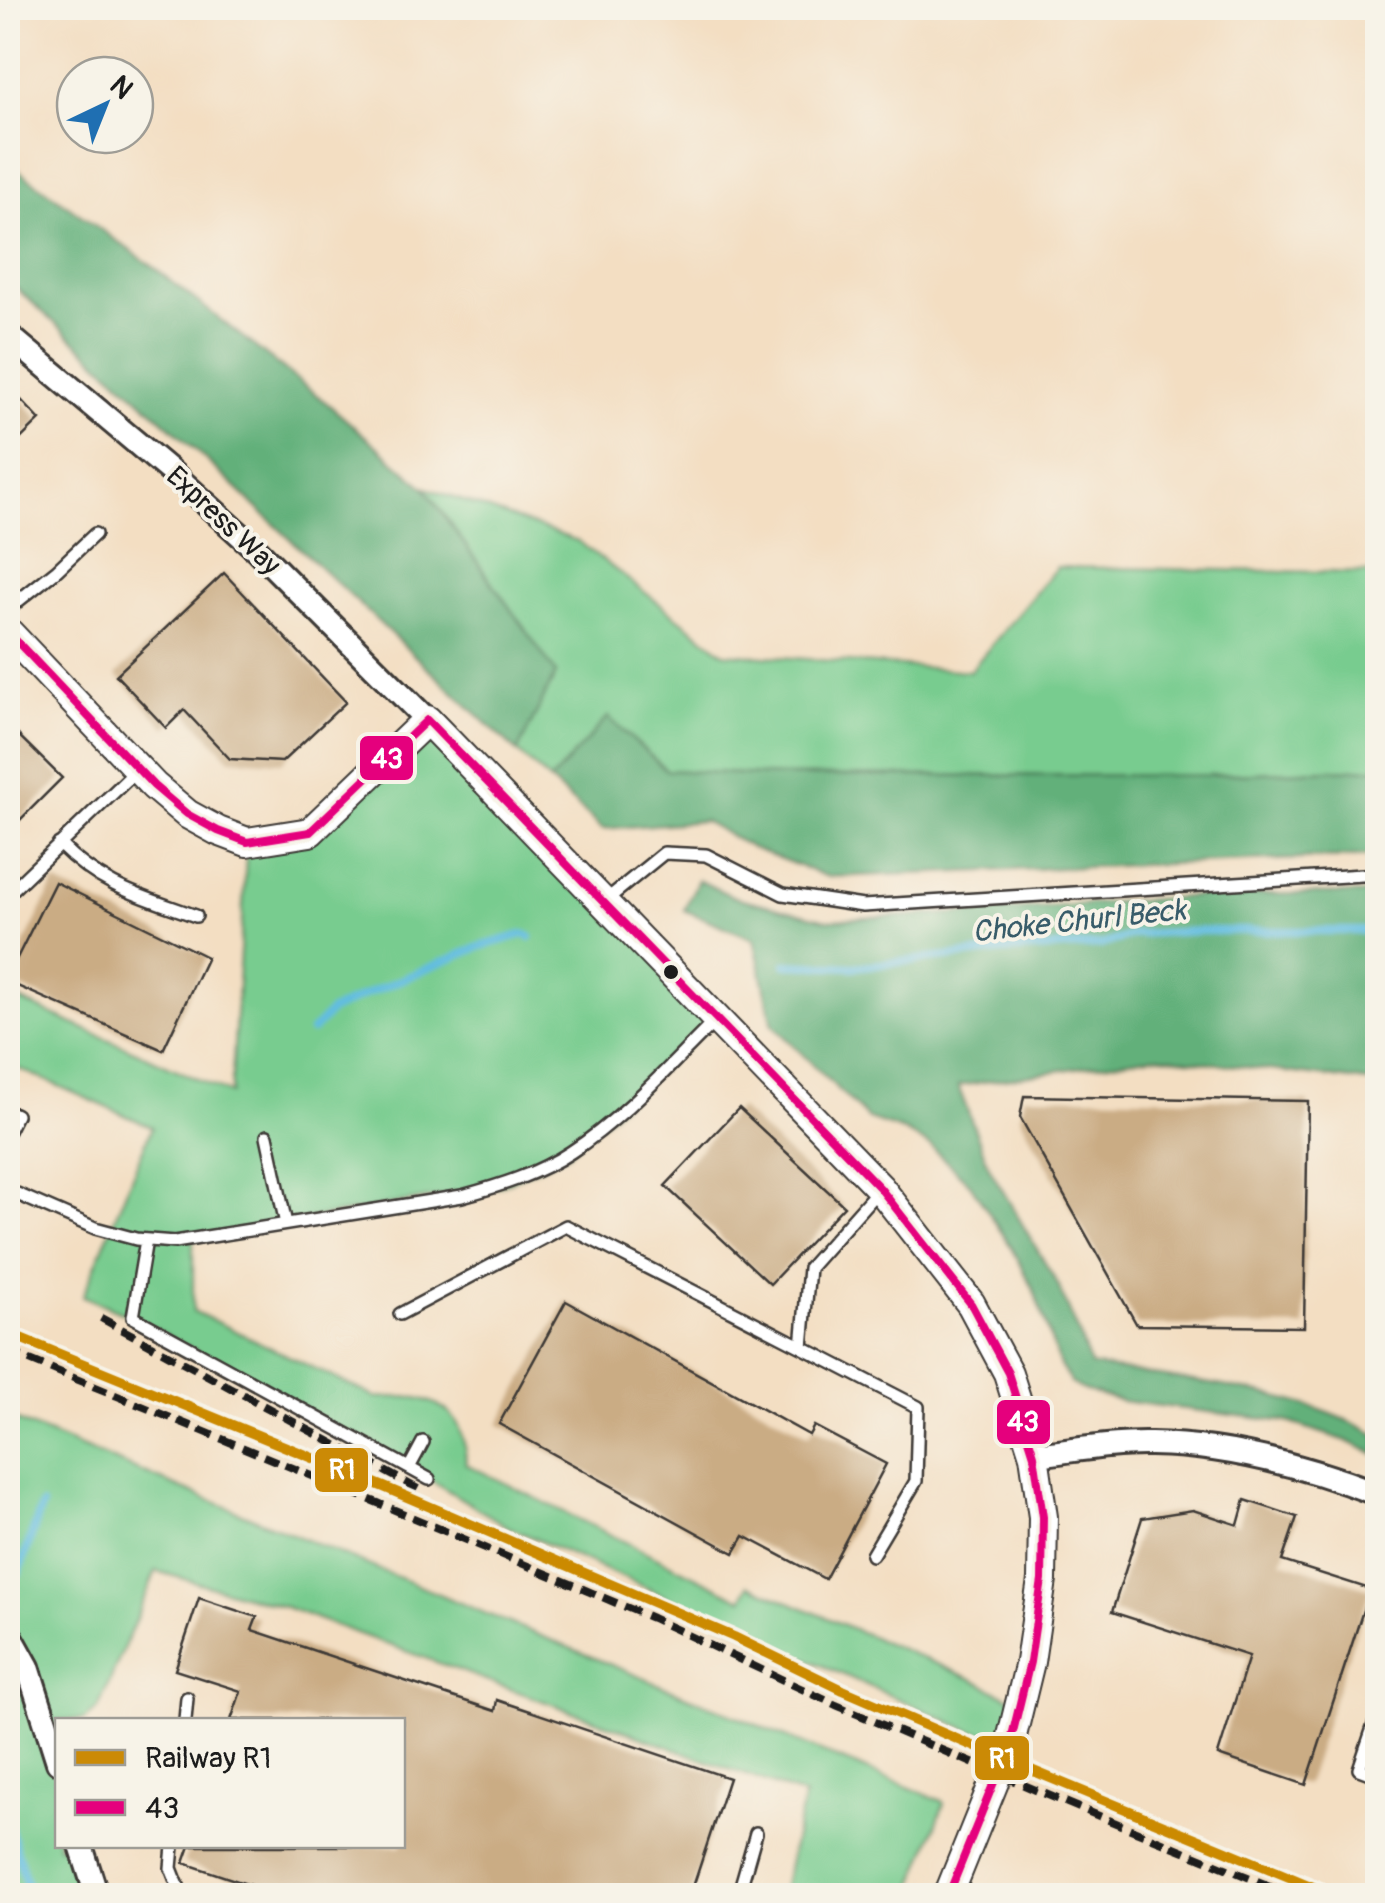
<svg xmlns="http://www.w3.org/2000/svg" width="1385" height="1903" viewBox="0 0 1385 1903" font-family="Pangolin,sans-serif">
<rect width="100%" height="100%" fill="#f7f3e8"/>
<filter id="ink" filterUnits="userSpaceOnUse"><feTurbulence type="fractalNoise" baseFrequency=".01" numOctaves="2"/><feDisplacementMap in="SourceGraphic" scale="20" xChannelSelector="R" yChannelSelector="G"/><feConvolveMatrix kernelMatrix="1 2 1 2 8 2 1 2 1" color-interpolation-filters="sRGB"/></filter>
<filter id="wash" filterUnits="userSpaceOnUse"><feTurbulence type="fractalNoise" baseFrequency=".0048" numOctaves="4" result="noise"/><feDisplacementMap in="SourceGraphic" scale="40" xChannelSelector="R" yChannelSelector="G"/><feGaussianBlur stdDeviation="2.25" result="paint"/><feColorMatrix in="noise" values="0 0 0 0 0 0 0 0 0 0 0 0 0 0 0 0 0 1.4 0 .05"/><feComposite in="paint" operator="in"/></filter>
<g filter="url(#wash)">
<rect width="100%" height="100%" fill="#f3dec2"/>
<path fill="#78cc8f" stroke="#4a7456" stroke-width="2.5" d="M424 487 578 541 724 653 970 671 1057 567 1377 573V768L1208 775 781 776 666 770 608 718 550 781 517 752 556 673Z
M427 720 716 1020 569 1153 500 1186 193 1239V1311L375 1397C389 1398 404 1396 417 1398 455 1406 465 1427 466 1464L742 1599 749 1585 970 1678 1020 1703 1011 1740 971 1731 508 1527 429 1479 133 1317 83 1296 152 1127 8 1064V995L231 1094 247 842 310 832Z
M8 1417 942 1801 944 1804 910 1895H782L804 1796 285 1607 156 1571 98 1709 85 1720H58V1846H81L97 1895H8Z"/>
<path fill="#62b07a" stroke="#3f664b" stroke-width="2.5" d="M8 163 152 266 328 404 424 487 556 673 517 752 174 430 8 281Z
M608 717 666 770 781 776 1208 775 1377 768V856L828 877 752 848 704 821 602 829 550 781Z
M698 880 734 897 827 920 978 912 1210 895 1377 893V1083L1155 1056 958 1086 990 1169 1058 1285 1078 1331 1090 1365C1188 1383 1288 1386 1377 1435V1455L1347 1441 1288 1422 1121 1401 1083 1390 1071 1383 1060 1366 1033 1288 1012 1248 970 1184 930 1146 904 1131 868 1119 773 1025 754 939 684 910Z"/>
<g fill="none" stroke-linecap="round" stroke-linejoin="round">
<path stroke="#62bde0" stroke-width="8" d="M786 964 853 967 1003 951 1101 945 1135 934 1203 931H1378
M312 1031 331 1011 369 993 479 947 524 934 530 937
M19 1572 42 1505
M8 1822 30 1896"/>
</g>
<g id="blocks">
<path fill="#caac84" d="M8 386 40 420 8 451Z
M224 573 346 702 282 762 230 759 184 710 166 728 116 675Z
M8 725 62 778 8 832Z
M55 882 207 957 163 1050 8 982V976Z
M1024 1096 1308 1101 1304 1327 1137 1325 1020 1117Z
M739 1108 844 1206 770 1284 665 1186Z
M566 1301 809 1435 814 1426 886 1464 825 1579 744 1536 734 1553 499 1424Z
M1245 1500 1297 1517 1282 1561 1370 1589 1306 1785 1218 1755 1249 1656 1112 1612 1142 1518 1193 1510 1238 1525Z
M199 1598 257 1617 252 1630 495 1711 497 1700 729 1778 690 1896H253L256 1887 184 1863 190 1846H402V1720H231L241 1691 175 1670Z"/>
</g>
</g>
<g filter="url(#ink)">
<use href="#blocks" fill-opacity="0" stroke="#3c3935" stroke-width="2.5"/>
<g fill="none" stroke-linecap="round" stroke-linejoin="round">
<defs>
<path id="service" d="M8 609 57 570 95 534
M59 844C102 887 141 896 196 916
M8 894 138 769
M605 901 664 853 706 855 783 894 863 906 1378 874
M8 1111 16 1115 8 1131
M267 1136 286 1224
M8 1190 95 1228 136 1239 175 1242 462 1196C499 1186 538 1174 571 1152 625 1117 670 1065 716 1020
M146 1240 133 1317 429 1479
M400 1314 566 1226 802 1347
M409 1468 423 1442
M872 1555 916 1481 918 1407 802 1347 809 1268 880 1188
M1378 1713 1359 1769 1378 1776
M185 1720 187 1698
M173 1846 171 1868 182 1896
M738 1896 756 1833"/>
<path id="minor" d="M8 335 170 471 258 551 427 720
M1034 1455C1072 1451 1112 1443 1151 1444 1229 1445 1305 1466 1378 1494
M8 1631 28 1667 58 1762
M81 1846 97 1896"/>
<path id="tertiary" d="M8 632 154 786 187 814 218 831 247 842 310 832 427 720 880 1188 971 1304 1008 1373 1034 1455 1043 1517 1042 1580 1030 1662 1011 1740 948 1896"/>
</defs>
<use href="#service" stroke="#3c3935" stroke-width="16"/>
<use href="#minor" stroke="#3c3935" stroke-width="28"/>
<use href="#tertiary" stroke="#3c3935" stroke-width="32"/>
<use href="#service" stroke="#fff" stroke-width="11"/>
<use href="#minor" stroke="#fff" stroke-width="22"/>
<use href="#tertiary" stroke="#fff" stroke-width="28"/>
<path stroke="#1c1c1c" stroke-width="8" stroke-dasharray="15 8" stroke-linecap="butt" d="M101 1318 418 1489
M8 1333 384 1487 734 1637 843 1690 966 1743 1335 1896
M8 1351 378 1503 652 1618 836 1705 1038 1791 1294 1896"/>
<defs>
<path id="bus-1" d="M8 632 154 786 187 814 218 831 247 842 310 832 427 720 880 1188 971 1304 1008 1373 1034 1455 1043 1517 1042 1580 1030 1662 1011 1740 948 1896"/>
</defs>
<use href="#bus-1" stroke="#f7f3e8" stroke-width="15"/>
<use href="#bus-1" stroke="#e5007d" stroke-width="8"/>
<defs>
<path id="rail-1" d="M8 1333 384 1487 734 1637 843 1690 966 1743 1335 1896"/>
</defs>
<use href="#rail-1" stroke="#f7f3e8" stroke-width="18"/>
<use href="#rail-1" stroke="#cb8a06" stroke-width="10"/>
</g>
</g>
<circle fill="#1c1c1c" stroke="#f7f3e8" stroke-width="4" cx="671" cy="972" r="9"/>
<g text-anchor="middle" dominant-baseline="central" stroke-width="8" stroke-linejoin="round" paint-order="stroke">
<g font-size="28" fill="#1c1c1c" stroke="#f7f3e8">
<text transform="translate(223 521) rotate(43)">Express Way</text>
</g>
<g font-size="30" font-style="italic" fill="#385c6a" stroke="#f7f3e8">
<text transform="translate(1079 921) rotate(-6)">Choke Churl Beck</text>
</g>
</g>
<g stroke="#f7f3e8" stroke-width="4">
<rect x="358" y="734" width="57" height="48" rx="10" fill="#e5007d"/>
<rect x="995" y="1398" width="57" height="48" rx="10" fill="#e5007d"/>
<rect x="313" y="1446" width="57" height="48" rx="10" fill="#cb8a06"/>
<rect x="973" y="1734" width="58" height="48" rx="10" fill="#cb8a06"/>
</g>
<g font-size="28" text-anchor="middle" font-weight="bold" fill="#fff">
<text x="387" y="768">43</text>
<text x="1023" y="1431">43</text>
<text x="342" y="1479">R1</text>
<text x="1002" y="1768">R1</text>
</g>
<rect width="1385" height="1903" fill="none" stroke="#f7f3e8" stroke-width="40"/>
<rect x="55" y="1718" width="350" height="130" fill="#f7f3e8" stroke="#9f9d96" stroke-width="2.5"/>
<rect x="75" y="1750" width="50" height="15" fill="#cb8a06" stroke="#9f9d96" stroke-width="2.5"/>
<text x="145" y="1768" font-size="30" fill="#1c1c1c">Railway R1</text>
<rect x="75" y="1800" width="50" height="15" fill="#e5007d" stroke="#9f9d96" stroke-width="2.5"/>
<text x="145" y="1818" font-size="30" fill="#1c1c1c">43</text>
<g transform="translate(105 105) rotate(43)"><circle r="48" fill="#f7f3e8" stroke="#9f9d96" stroke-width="2.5"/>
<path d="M0-8L18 38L0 25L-18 38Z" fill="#1f6fb2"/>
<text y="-15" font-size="28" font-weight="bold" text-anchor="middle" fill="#1c1c1c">N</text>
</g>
</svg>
